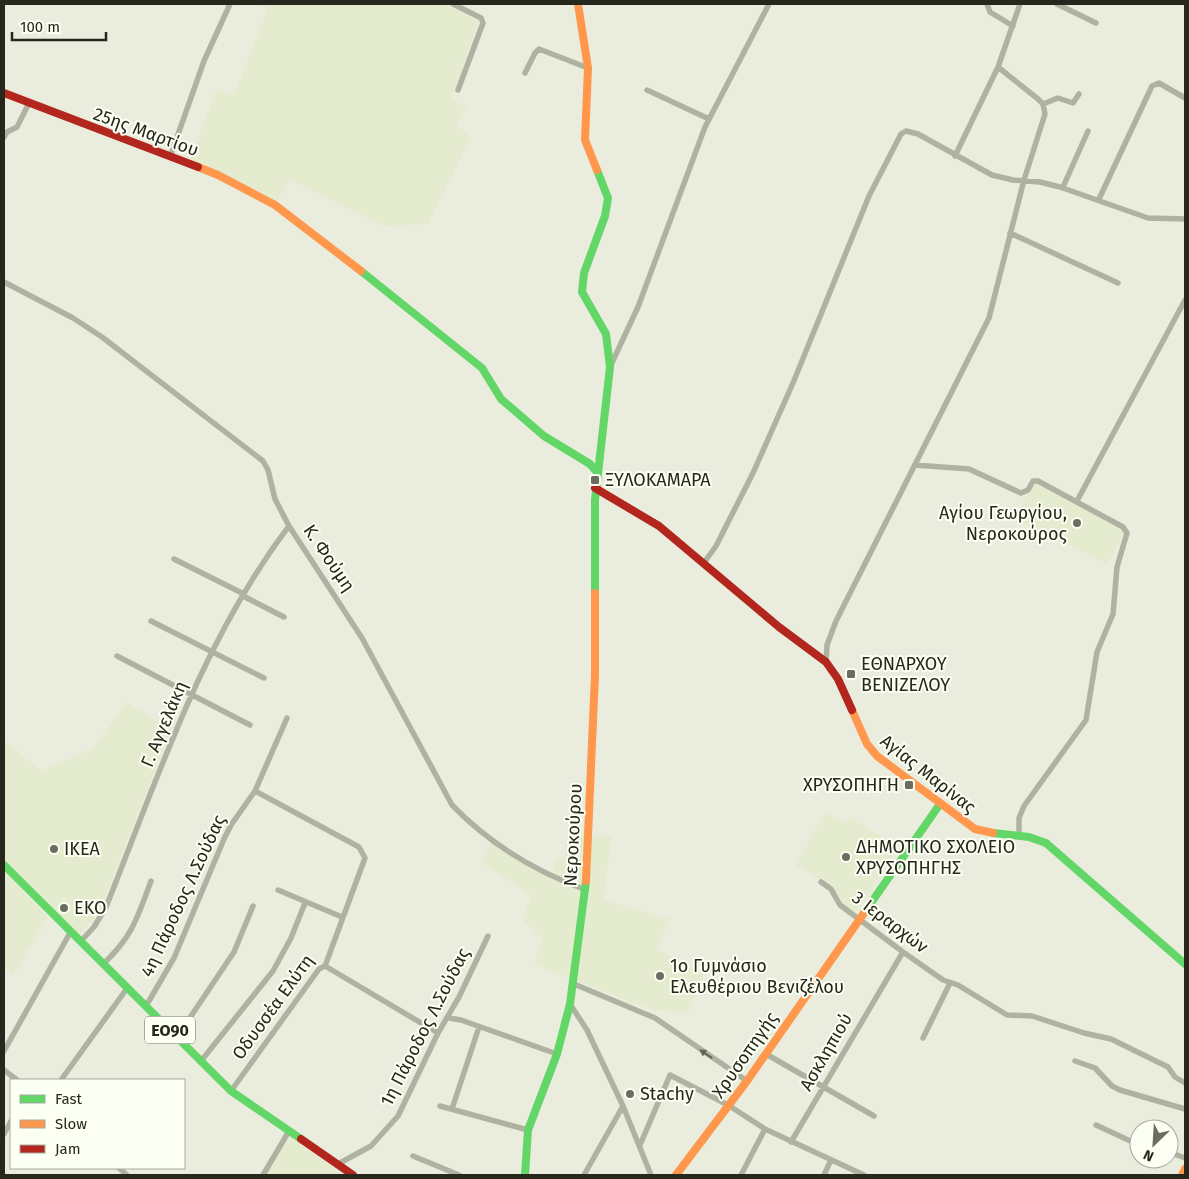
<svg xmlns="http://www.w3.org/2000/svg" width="1189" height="1179" viewBox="0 0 1189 1179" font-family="'Fira Sans',sans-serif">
<rect width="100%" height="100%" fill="#eaeddd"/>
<path fill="#e5ebcf" d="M257 4H444L479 21 451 99 467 108 457 126 471 137 428 224 384 226 289 179 275 205 189 164 216 90 234 95 268 8Z
M1033 481 1126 530 1107 564 1015 519Z
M126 702 171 730 98 915 78 935 4 858V745L7 742 41 771 94 748Z
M825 813 847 823 850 817 898 848 854 915 838 901 830 886 802 868 795 866Z
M568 832 612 836 603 900 670 919 656 949 704 975 687 1013 655 1011 534 964 542 938 523 920 531 895 482 863 492 840 553 877 554 860 565 859Z
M4 872 48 917 13 976 4 968Z
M290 1137 344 1175H265Z"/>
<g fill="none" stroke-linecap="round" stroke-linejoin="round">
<path stroke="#aeb2a0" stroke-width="5.5" d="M453 4 481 18 483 23 458 90
M987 4 990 12 1013 26
M1057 4 1096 23
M525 73 535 53 539 49 588 68
M647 90 709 119
M1043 104 1058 98 1073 103 1079 94
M4 137 7 132 17 127 29 103
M955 156 998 67 1020 4
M170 157 204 61 230 4
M1063 187 1088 131
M1099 199 1152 86 1159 83 1185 98
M1010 233 1118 283
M4 282 73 318 102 337 263 461 268 470 275 499 289 526 362 638 452 805C489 843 536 872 586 890
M610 367 638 307 705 127 769 4
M915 465 969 469 1021 493 1028 490 1033 481H1038L1123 527 1127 533 1117 567 1113 614 1097 652 1086 720 1024 806 1019 818V834
M1077 501 1185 300
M174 559 244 594
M703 564 716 546 753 473 793 383 869 196 901 134 906 131 918 134 992 175 1013 180 1040 182 1060 187 1148 218 1185 219
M243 596 284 617
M151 621 264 678
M117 656 250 725
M826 662 827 645 836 621 989 318 1024 180 1045 114 1043 104 1038 99 998 67
M821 882 831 889 840 905 903 952 943 980 958 985 1007 1015 1032 1016 1084 1033 1111 1039 1168 1067 1175 1077 1185 1083
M278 890 342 917
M81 941 94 927 106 907C158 777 203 639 289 526
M103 964C133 936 137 918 151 881
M325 966 438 1033
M574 984 655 1018 747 1081
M570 1004 587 1030 623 1106 651 1175
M146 1006 174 958 224 839 231 825 255 791 287 718
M449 1018 461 1020 557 1054
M177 1037 234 952 253 906
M923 1038 950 983
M4 1051 71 931
M766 1054 874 1116
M201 1061 273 971 291 938 305 903
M1075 1061 1095 1068 1112 1086 1120 1090 1185 1109
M4 1070 17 1080
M61 1080 128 987
M231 1091 319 969 325 966 365 858 359 847 255 791
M440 1106 528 1130
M452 1109 479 1027
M1096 1125 1139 1145
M4 1134 11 1121
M791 1142 903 952
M640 1145 670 1075 728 1105 765 1129 864 1175
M1169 1152 1185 1158
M413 1156 459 1175
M338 1164 371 1146 398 1116 438 1033 459 997 488 936
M119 1168 127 1175
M263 1175 289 1131
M584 1175 623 1106
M741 1175 765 1129
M824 1175 831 1160"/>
<path stroke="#63d668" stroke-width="8" d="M361 271 482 368 501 399 544 436 590 464 597 472
M595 593V500L610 367 606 334 582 292 584 273 605 216 608 198 597 170
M993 833 1029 837 1046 843 1185 964
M4 865 231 1091 301 1139
M864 913 940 804
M525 1175 528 1130 557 1054 570 1004 586 881"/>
<path stroke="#ff974d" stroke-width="8" d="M578 4 588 68 585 140 597 170
M198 167 218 175 275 205 361 271
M852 710 867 744 877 756 975 829 993 833
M586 881 595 675V593
M676 1175 747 1081 864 913
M1182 1175 1185 1169"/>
<path stroke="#b3261e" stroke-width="8" d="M4 93 198 167
M595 488 659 526 779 627 826 662 838 679 852 710
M301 1139 353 1175"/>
</g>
<defs><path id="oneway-solid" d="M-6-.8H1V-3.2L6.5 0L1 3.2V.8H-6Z" transform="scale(1.25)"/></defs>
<use fill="#636658" href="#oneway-solid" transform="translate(706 1054) rotate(-146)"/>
<g fill="#6b6d60" stroke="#fcfff3" stroke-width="2">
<rect x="590" y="475" width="10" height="10" rx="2.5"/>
<circle cx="1077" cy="523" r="5"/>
<rect x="846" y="669" width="10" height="10" rx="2.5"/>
<rect x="904" y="780" width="10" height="10" rx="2.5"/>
<circle cx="54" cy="849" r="5"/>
<circle cx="846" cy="857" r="5"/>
<circle cx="64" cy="908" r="5"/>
<circle cx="660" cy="976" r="5"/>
<circle cx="630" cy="1094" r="5"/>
</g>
<g text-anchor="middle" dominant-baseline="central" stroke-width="4" stroke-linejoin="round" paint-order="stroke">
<rect fill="#fcfff3" stroke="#66685d" stroke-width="1" x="145" y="1016.5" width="50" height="27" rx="4"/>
<g font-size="16" font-weight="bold" fill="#26281d">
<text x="170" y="1030">ΕΟ90</text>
</g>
<g font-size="18" fill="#26281d" stroke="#fcfff3">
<text transform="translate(146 132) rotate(20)">25ης Μαρτίου</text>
<text transform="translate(329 558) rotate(56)">Κ. Φούμη</text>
<text transform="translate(164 724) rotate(-67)">Γ. Αγγελάκη</text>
<text transform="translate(928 774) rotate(38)">Αγίας Μαρίνας</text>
<text transform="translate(573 835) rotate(-87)">Νεροκούρου</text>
<text transform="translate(183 896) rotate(-65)">4η Πάροδος Λ.Σούδας</text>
<text transform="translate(890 922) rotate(37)">3 Ιεραρχών</text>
<text transform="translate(273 1007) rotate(-54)">Οδυσσέα Ελύτη</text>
<text transform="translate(425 1027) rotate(-63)">1η Πάροδος Λ.Σούδας</text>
<text transform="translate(826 1052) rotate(-60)">Ασκληπιού</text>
<text transform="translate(745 1055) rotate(-55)">Χρυσοπηγής</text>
</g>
<g font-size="18" fill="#26281d" stroke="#fcfff3" text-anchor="start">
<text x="605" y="480">ΞΥΛΟΚΑΜΑΡΑ</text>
<text x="1067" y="513" text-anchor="end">Αγίου Γεωργίου,<tspan x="1067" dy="21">Νεροκούρος</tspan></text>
<text x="861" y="664">ΕΘΝΑΡΧΟΥ<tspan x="861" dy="21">ΒΕΝΙΖΕΛΟΥ</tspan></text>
<text x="899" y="785" text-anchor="end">ΧΡΥΣΟΠΗΓΗ</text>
<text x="856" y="847">ΔΗΜΟΤΙΚΟ ΣΧΟΛΕΙΟ<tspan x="856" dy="21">ΧΡΥΣΟΠΗΓΗΣ</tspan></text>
<text x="64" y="849">IKEA</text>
<text x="74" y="908">EKO</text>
<text x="670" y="966">1ο Γυμνάσιο<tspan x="670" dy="21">Ελευθέριου Βενιζέλου</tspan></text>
<text x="640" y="1094">Stachy</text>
</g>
</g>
<rect width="1189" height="1179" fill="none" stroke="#26281d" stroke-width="10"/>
<rect x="10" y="1079" width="175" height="90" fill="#fcfff3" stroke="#a6a99d"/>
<rect x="20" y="1095" width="25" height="8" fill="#63d668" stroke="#a6a99d"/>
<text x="55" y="1104" font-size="15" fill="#26281d">Fast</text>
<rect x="20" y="1120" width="25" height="8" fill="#ff974d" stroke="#a6a99d"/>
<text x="55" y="1129" font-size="15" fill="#26281d">Slow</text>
<rect x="20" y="1145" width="25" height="8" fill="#b3261e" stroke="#a6a99d"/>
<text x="55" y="1154" font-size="15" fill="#26281d">Jam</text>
<g transform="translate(1154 1144) rotate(205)"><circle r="24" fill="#fcfff3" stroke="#a6a99d"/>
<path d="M0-4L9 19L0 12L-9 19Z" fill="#6b6d60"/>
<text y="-8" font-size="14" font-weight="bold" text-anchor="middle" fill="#26281d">N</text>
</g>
<path d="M12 32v8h94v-8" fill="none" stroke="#26281d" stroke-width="2.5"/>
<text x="20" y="32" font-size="15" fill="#26281d" stroke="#fcfff3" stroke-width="4" paint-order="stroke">100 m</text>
</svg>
